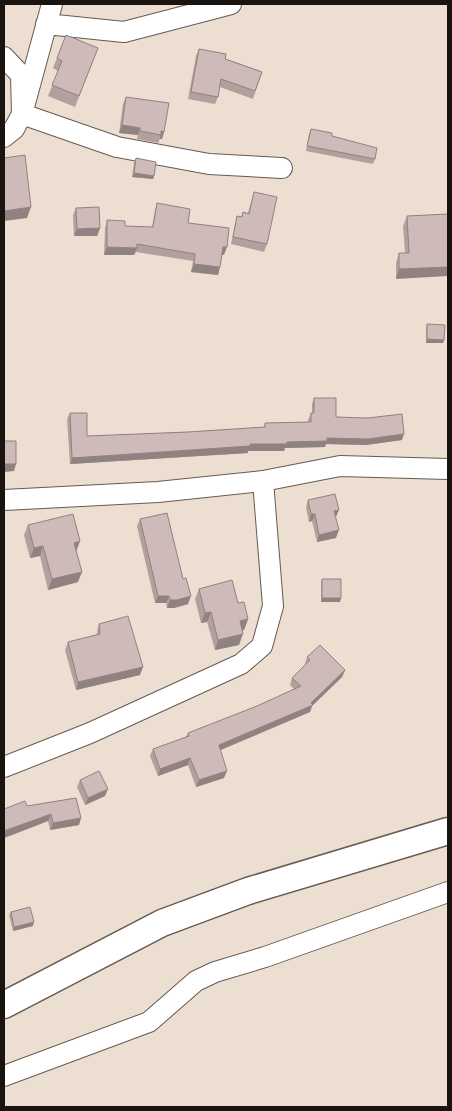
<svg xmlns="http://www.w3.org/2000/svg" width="452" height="1111" viewBox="0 0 452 1111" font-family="'Fira Sans',sans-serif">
<rect width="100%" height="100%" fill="#ecded1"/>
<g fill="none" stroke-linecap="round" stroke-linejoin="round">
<defs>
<path id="minor" d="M46 24 124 32 231 4
M4 57 21 75 22 114 117 147 209 164 282 168
M4 137 14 129 22 114 52 4
M4 500 158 492 263 481 340 466 448 469
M4 767 90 733 241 664 262 646 273 606 263 481
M4 1076 149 1022 196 981 215 972 265 957 448 892"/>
<path id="major" d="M4 1005 162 923 248 891 448 831"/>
</defs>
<use href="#minor" stroke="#675a50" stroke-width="22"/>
<use href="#major" stroke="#675a50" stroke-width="29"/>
<use href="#minor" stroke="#fff" stroke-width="20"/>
<use href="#major" stroke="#fff" stroke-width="26"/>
</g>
<path fill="#b1a09e" d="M98 48 75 107 48 96 58 71 53 68 57 58Z
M199 49 262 72 253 99 220 87 218 97 215 104 188 99 196 56Z
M126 97 164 132 162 139H160L158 143 137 139 138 135 119 133 123 104Z
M311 129 332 136 375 159 373 164 306 151 309 134Z
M136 158 154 176 153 179 132 177 134 162Z
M254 192 267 244 264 252 231 244 235 224 237 216 241 217 243 212 248 213Z
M157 203 188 223 224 255H222L218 275 191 272 193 261 136 252 134 255H104L105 228 107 220 125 226 152 227 155 211Z
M76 208 100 228 97 236H74L73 215Z
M448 214 396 279V263L399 253H405L403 226 407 216Z
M427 324 444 340 443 343H426V328Z
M314 398 336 417 402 440 366 445 326 444 325 447 285 448 284 451H248V453L70 464 67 419 70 413 87 436 188 432 264 427 265 423 308 422V420L311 413H312V404Z
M308 500 336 517V538L317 542 312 521 309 522 306 507Z
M140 519 188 604 174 608H167L166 603H155L137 526Z
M28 525 76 551 78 582 48 590 40 556 30 558 24 535Z
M322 579 340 602H321V583Z
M199 589 238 603 248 619 244 630H242L239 645 215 650 207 622 201 623 195 599Z
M99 624 140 675 76 690 65 650 68 642 97 635V632Z
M307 657 345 670 342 677 312 706 310 712 220 750 224 778 196 787 188 765 158 776 150 756 153 749 186 737 188 733 257 706 294 689 290 685 292 678 306 665 305 664Z
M80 780 105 796 85 805 77 787Z
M76 798 79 825 50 830 48 821 4 838V809L27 806Z
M11 912 33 926 13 931 9 915Z"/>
<path fill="#908281" d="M122 125 140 128 138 135 119 133Z
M161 131 164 132 162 139H160Z
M134 173 154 176 153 179 132 177Z
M31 207 27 218 4 221V211Z
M100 228 97 236H74L77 229Z
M107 247 137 248 134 255H104Z
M223 247H227L224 255 220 254Z
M194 264 220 267 218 275 191 272Z
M448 267V276L396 279 399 269Z
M427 339 444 340 443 343H426Z
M404 434 402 440 366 445 326 444 325 447 285 448 284 451H248V453L70 464 72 458 287 442 327 438Z
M4 464H16L14 471 4 472Z
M339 510 336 517 334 511Z
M311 514H315L312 521 309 522Z
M339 530 336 538 317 542 319 535Z
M80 541 76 552 74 543Z
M43 546 40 556 30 558 34 548Z
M82 572 78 582 48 590 52 579Z
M158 596H169L166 603H155Z
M191 596 188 604 174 608H167L170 600Z
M322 598H341L340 602H321Z
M211 612 207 622 201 623 205 613Z
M248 619 244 630 236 632 240 621Z
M243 634 239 645 215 650 218 640Z
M143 667 140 675 76 690 78 682Z
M345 670 342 677 312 706 310 712 216 752 219 745 311 703Z
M190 758 188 765 158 776 160 769Z
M227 771 224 778 196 787 199 780Z
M108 789 105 796 85 805 88 798Z
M51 814 48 821 4 838V831Z
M81 818 79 825 50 830 53 823Z
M34 922 33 926 13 931 14 927Z"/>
<path fill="#cebab8" stroke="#908281" d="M66 35 98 48 79 96 52 85 62 61 57 58Z
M199 49 226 54 225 59 262 72 255 91 221 79 218 97 191 92Z
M126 97 169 103 164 132 161 131V135L140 131V128L122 125Z
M311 129 332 133V136L377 148 375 159 307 146Z
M25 155 31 207 4 211V158Z
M136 158 156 162 154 176 134 173Z
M254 192 277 197 267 244 233 237 237 216 242 217 243 212 249 214Z
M157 203 190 209 188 223 229 228 227 247H223L220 267 194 264 195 254 137 244V248L107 247V220L125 221V226L153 227Z
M99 207 100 228 77 229 76 208Z
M448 214V267L399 269V253H409L407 216Z
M427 324 445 325 444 340 427 339Z
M314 398H336V417L368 418 402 414 404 434 368 439 327 438V441L287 442V444H250V446L72 458 70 413H87V436L188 432 265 427V423L311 422V413H314Z
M4 441H16V464H4Z
M335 494 339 510 334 511 339 530 319 535 315 514H311L308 500Z
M167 513 183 579 186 578 191 596 177 600H170L169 596H158L140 519Z
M73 514 80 541 74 543 82 572 52 579 43 546 34 548 28 525Z
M322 579H341V598H322Z
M232 580 238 603 244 602 248 619 240 621 243 634 218 640 211 612 205 613 199 589Z
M128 616 143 667 78 682 68 642 100 634 99 624Z
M320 645 345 670 311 703 313 705 219 745 227 771 199 780 190 758 160 769 153 749 189 736 188 733 257 706 301 686 292 678 310 660 307 657Z
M99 771 108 789 88 798 80 780Z
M76 798 81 818 53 823 51 814 4 831V809L25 801 27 806Z
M30 907 34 922 14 927 11 912Z"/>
<rect width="452" height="1111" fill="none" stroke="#191410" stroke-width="10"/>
</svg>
